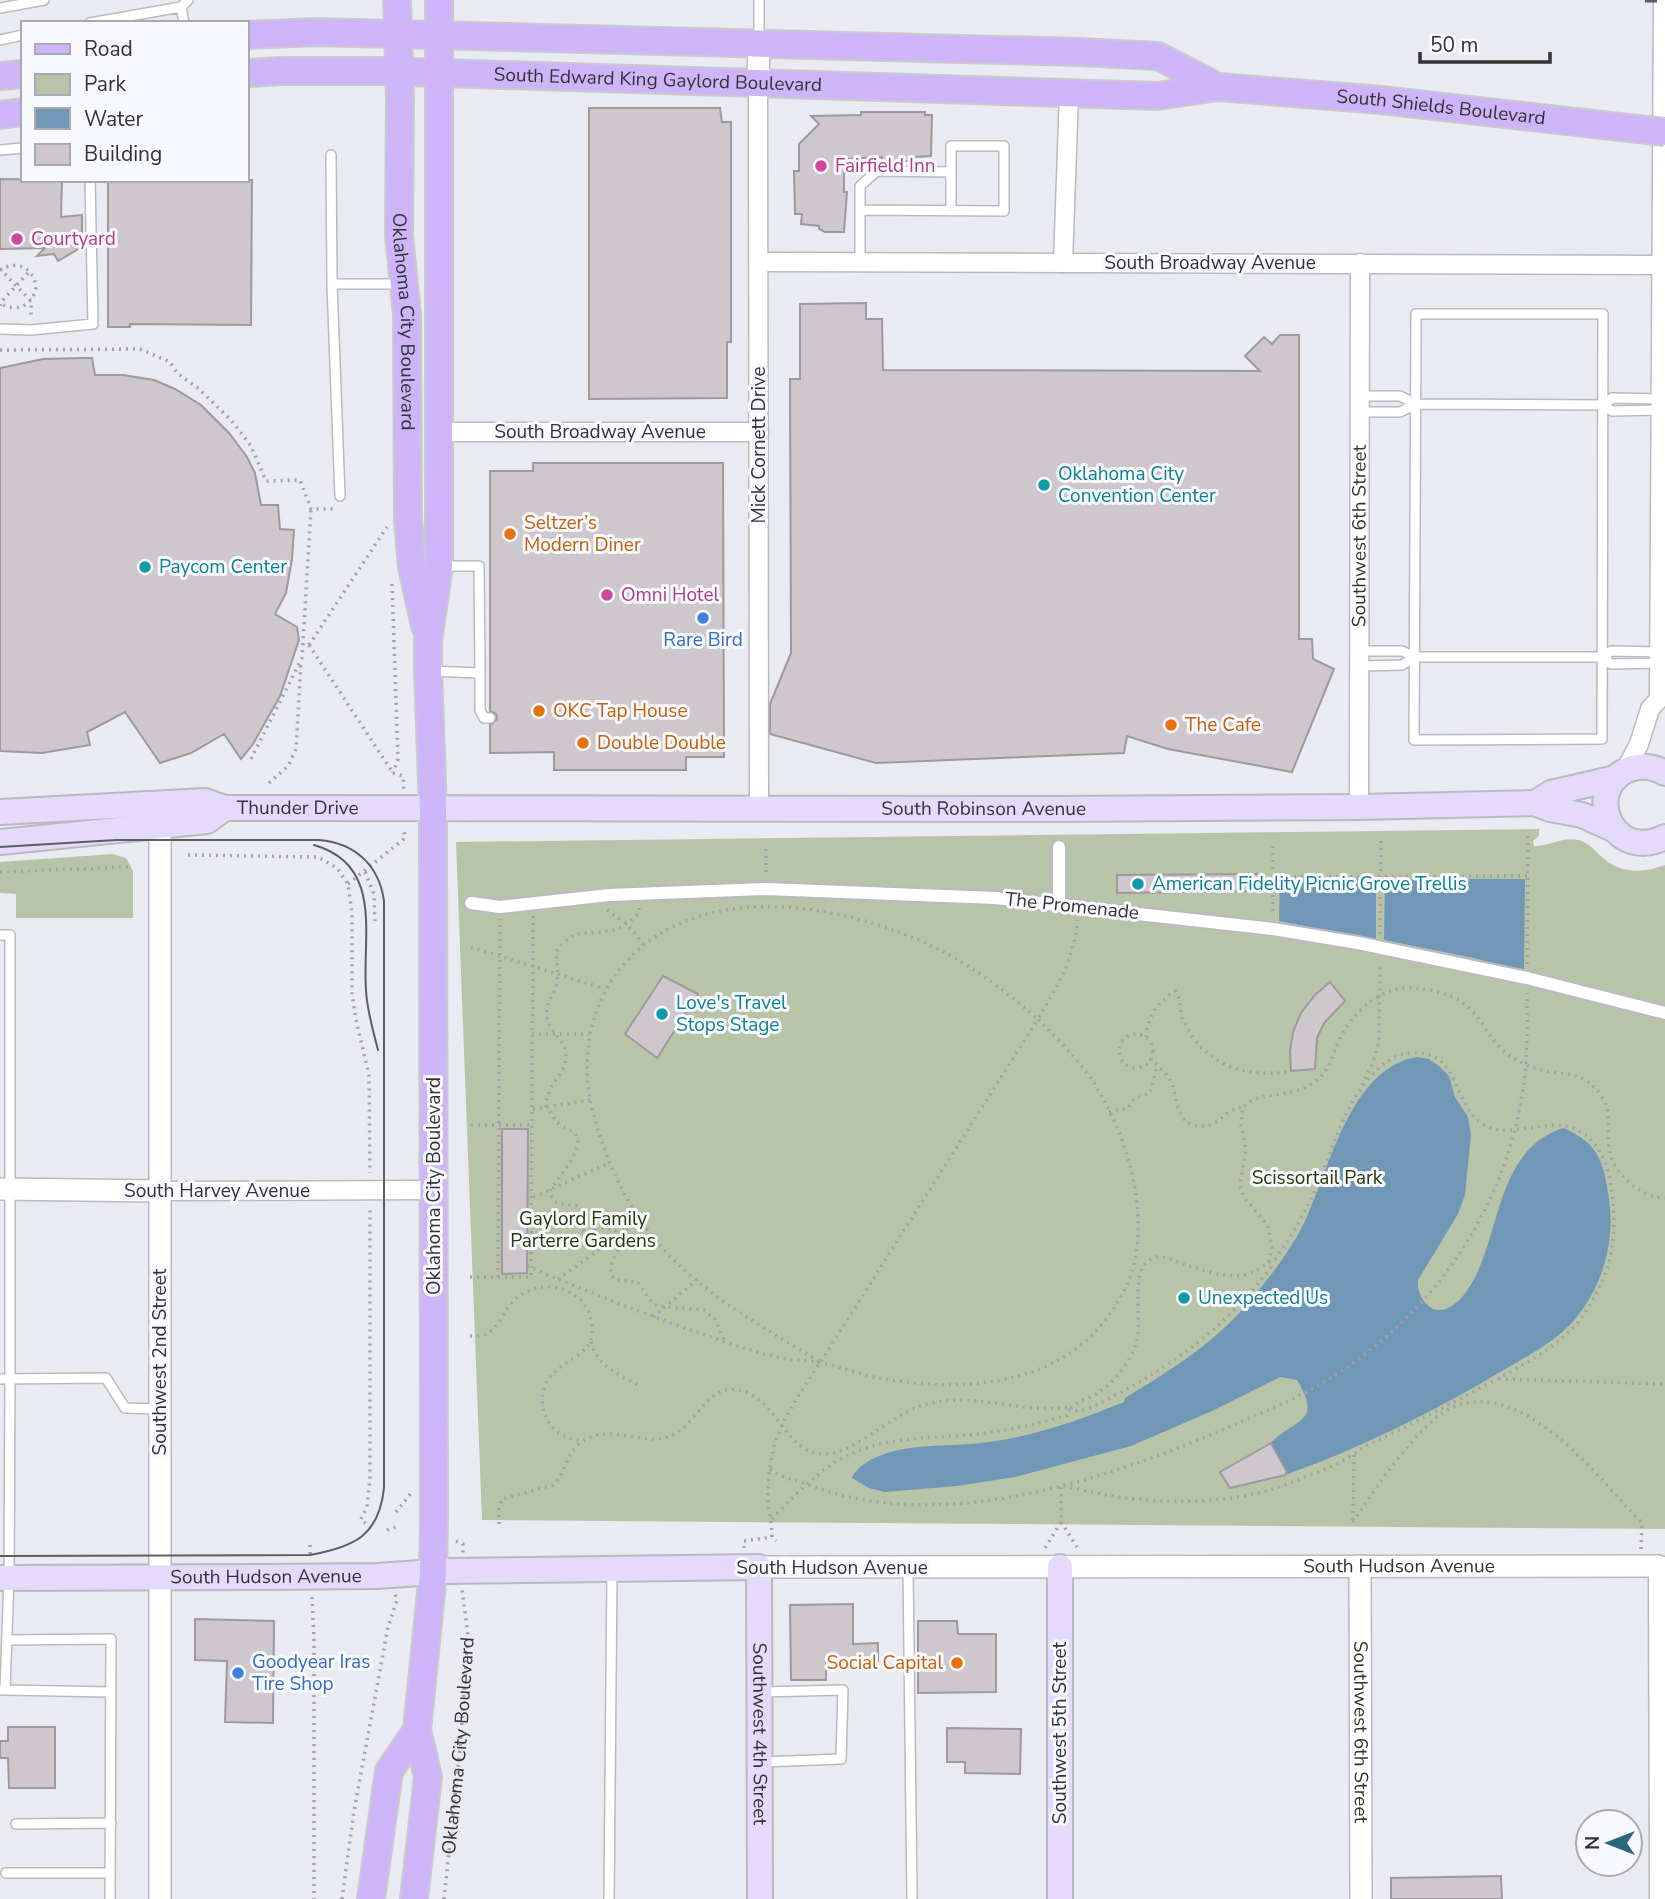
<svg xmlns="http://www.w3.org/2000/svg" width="1665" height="1899" viewBox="0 0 1665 1899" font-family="'Nunito Sans',sans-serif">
<rect width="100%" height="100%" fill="#eaebf2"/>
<path fill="#b7c4a7" d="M1539 829V836L1533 841 1534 846C1550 846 1565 835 1582 841 1590 844 1597 853 1603 858 1621 874 1644 873 1665 865V1529L482 1520 456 842Z
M113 854 126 858 133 871V918H16V894L0 893V862Z"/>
<path fill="#7197b6" d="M1280 879H1376V941L1279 921Z
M1385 879H1525L1524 972 1473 958 1384 940Z
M1417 1057 1429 1059 1439 1066 1449 1076 1455 1097 1468 1117 1471 1135 1465 1195 1458 1214 1418 1280C1416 1291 1426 1311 1440 1310 1448 1310 1458 1302 1463 1296 1503 1247 1490 1152 1563 1128 1599 1143 1604 1163 1609 1199 1615 1242 1603 1286 1575 1319 1556 1342 1527 1356 1502 1371 1433 1412 1361 1448 1285 1475L1286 1471 1271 1443C1296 1417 1323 1424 1297 1380L1280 1377 1212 1411 1131 1446 1015 1477 957 1486 885 1492 869 1488 852 1478C857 1465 878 1455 891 1452 922 1443 957 1447 989 1442 1035 1436 1080 1420 1124 1402L1125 1398C1173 1369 1219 1340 1254 1296 1273 1273 1292 1248 1305 1221 1330 1168 1350 1068 1417 1057Z"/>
<path fill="#cec8cc" stroke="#9f999d" stroke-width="2" d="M589 108H720L722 122H731V342H727V398L589 399Z
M861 112H925V115H932L931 156 914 157V161H882V157L844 159V192H847L844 232H825L819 229V226L801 224 802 214H795L794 171H799V144L819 124 811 116 861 115Z
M0 179 62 180 61 217 82 215V247L58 261 54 254 37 256 45 248 0 249Z
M108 180H252L251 325 130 324V327H108Z
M866 303V319H882L883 370 1260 371 1245 356 1264 337 1272 344 1280 335H1299V639H1312L1313 659 1334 669 1292 772 1168 749 1127 736 1124 753 876 763 770 734V704L791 653 790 379H800V304Z
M81 358H92L95 375H123L154 380 175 389 201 405 229 433 247 457 255 473 261 505H278L280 529 294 530 292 559 286 593 275 614 297 627 299 640 280 696 253 744 241 759 224 734 191 753 160 763 125 712 87 732 90 745 42 753 0 751V368L43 359Z
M533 463H723L724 757H686V770H554V752L490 753V725L497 719 496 714 490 711V471H533Z
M1263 874V891L1117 893V875Z
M663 976 698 994 657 1058 625 1034Z
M1330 982 1345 1001 1324 1023 1317 1038 1315 1069 1291 1071 1290 1051 1293 1032 1301 1013 1315 995Z
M502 1129H528L527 1273 502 1274Z
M1271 1443 1287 1472 1285 1475 1230 1488 1220 1472Z
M853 1604V1644L878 1643V1661H826V1680H791L790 1605Z
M195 1619 274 1621 273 1723 225 1722 227 1661 195 1660Z
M918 1621H957L958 1634H996V1692L918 1693Z
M8 1727H55V1788H9L8 1758H0V1741H8Z
M947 1728 1021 1729 1020 1774 965 1773V1762H947Z
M1501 1876 1502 1899H1391V1878Z"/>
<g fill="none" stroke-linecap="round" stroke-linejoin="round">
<defs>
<path id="service" d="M759 0V40
M181 7 184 23
M0 8 44 0
M90 23 181 7 188 0
M0 40 23 35
M0 150 23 148
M331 155 332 284
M860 210V186L877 171 951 172
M860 262V210L1004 211V146H951V211
M1416 314H1603L1602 739 1414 740Z
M0 329 31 330 93 324 90 180
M1360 396H1400L1416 404 1604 405 1612 411 1660 410
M1604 405 1612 398 1660 399
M1360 412H1400L1416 404
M340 496 332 284H403
M1360 651H1402L1415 657H1603L1611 651 1659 652
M1603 657 1611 664 1659 663
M1360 666 1402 665 1415 657
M429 671 480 673 479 566H443
M480 673V710L484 718H490
M0 935H10V1379L9 1577 5 1690H0
M0 1379 106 1378 125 1408 161 1409
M908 1567 912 1899
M7 1640 111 1639 110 1899
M5 1690 110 1692
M761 1762 841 1759 843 1690 761 1692
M16 1824 111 1823
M6 1873H110
M609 1899 612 1572"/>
<path id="pedestrian" d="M1059 847V905
M471 903 500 907 609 895 766 889 995 898 1273 929 1358 943 1527 978 1665 1013"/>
<g id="minor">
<path d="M758 82 759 809"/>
<path d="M759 262 1661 265"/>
<path d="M1063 263 1069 92"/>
<path d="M441 432H759"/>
<path d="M1625 771 1639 744 1650 709 1659 699 1663 0"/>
<path id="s2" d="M1359 807 1360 263"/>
<path d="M160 1191 434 1190"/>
<path d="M1659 1899 1658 1566H1665"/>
</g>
<g id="tertiary">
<path d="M758 82 759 42"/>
<path d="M0 1189 160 1191"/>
<path id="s3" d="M1360 1566 1361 1899"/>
<path id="s4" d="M759 1567 1658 1566"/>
<path d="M160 1899V825"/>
</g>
<g id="secondary">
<path d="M1665 773C1655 767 1645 765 1633 768 1581 783 1609 865 1665 837"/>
<path d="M1535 803 1551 793 1616 778"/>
<path d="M0 812 205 801 225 808"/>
<path id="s5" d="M0 842 207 821 225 808 1059 809 1359 807 1535 803 1550 809 1582 815 1613 829"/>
<path id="s6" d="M0 1578 268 1577 377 1576 448 1571 759 1567 760 1899"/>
<path d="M1060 1899V1567"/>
</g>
<g id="primary">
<path id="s7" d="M397 0 400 99 399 235 407 315 408 519 412 567 425 626"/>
<path d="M247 35 316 32 1079 52 1158 56 1218 87"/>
<path id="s8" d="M247 73 284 71H381L1157 96 1218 87"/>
<path d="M0 76 23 74"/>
<path d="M0 115 23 112"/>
<path d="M371 1899 389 1771 417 1730"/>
<path d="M414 1899 428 1777 417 1730 433 1573 434 1518 433 810 428 671V641L439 566V0"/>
</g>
</defs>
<use href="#service" stroke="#b9bac0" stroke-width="12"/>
<use href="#pedestrian" stroke="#b9bac0" stroke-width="16"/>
<use href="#minor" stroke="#b9bac0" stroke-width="21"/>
<use href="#tertiary" stroke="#b9bac0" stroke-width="24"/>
<use href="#secondary" stroke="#b9bac0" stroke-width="28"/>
<use href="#primary" stroke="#cacacb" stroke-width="30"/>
<g stroke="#a1a1a7" stroke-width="3.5" stroke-dasharray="2 5" stroke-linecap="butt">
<path d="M0 269 31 301V318"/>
<path d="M0 270C17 260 33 267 36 287 33 306 16 313 0 303"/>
<path d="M0 306V303L30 271"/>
<path d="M0 350 140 349 170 362 177 373 199 389 232 421 251 446 266 481 300 480 311 509H336"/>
<path d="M392 584 398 759 393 773"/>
<path d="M309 645 393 773"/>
<path d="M309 645 387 527"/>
<path d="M251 759 302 658 311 509"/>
<path d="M393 773 403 776 404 790"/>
<path d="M269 783 288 766 296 749 301 663"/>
<path d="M1273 846V916"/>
<path d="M766 849V877"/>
<path d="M188 855 318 857 337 868 348 884 352 913V993L356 1020 369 1075 370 1173"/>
<path d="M0 872 129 867"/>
<path d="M365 872 374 894 375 921"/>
<path d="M1273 877 1529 876"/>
<path d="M348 884 405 838 404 829"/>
<path d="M639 908V913C630 921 622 929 610 931 583 935 574 927 556 952 557 964 559 975 556 986 552 997 545 1005 547 1017 549 1033 566 1040 566 1056 567 1073 547 1082 546 1106 551 1111 553 1119 559 1124 564 1128 574 1130 577 1137 583 1151 557 1178 550 1191 552 1209 569 1202 580 1207 585 1216 578 1225 585 1233L604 1228 615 1230C631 1252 600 1261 615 1280L638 1282 649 1299 657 1306 704 1310 715 1319 725 1342"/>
<path d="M607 910 627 924 644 945"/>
<path d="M1380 934 1381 836"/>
<path d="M471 947 605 989"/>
<path d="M1527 964 1528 834"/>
<circle cx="1136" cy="1051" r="17"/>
<path d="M532 1034H589"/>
<path d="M1146 1037C1148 1015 1157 1003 1175 991 1183 1001 1178 1011 1184 1022 1205 1065 1244 1078 1289 1072"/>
<path d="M1150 1059C1158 1066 1168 1073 1172 1084 1178 1101 1176 1129 1205 1126 1221 1124 1228 1107 1243 1107"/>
<path d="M1362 1085 1373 1063 1379 1041 1380 963"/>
<path d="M533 1109 590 1100"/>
<path d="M1109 1112 1128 1108 1134 1099 1150 1093 1157 1066"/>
<path d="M471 1125H532"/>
<path d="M527 1200 609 1163"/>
<path d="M527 1266C579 1288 631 1309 685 1328 718 1339 752 1352 786 1359 798 1361 811 1360 823 1363 842 1367 860 1375 879 1378 950 1391 1035 1389 1090 1337 1112 1315 1131 1286 1136 1255 1145 1196 1125 1133 1094 1083 1079 1060 1057 1039 1038 1019L830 1347C811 1379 778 1419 772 1456 769 1472 766 1495 769 1511 771 1520 772 1527 772 1537L776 1541"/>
<path d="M470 1277H531L533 916"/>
<path d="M498 1277 500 919"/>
<path d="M558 1279 641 1220"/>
<path d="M653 1317 697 1280"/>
<path d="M470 1336C478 1336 485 1336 491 1331 499 1325 503 1314 509 1306 523 1288 547 1282 567 1291 577 1295 585 1303 589 1313 604 1355 567 1354 549 1379 538 1392 541 1416 553 1428 560 1436 571 1439 581 1441"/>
<path d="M591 1342C597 1366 618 1374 638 1385"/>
<path d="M819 1361C766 1329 712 1300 668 1254 631 1215 608 1168 594 1116 580 1066 587 1011 619 970 693 877 841 902 934 947 972 966 1006 991 1038 1019 1059 982 1072 964 1078 920"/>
<path d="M1499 1379 1665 1384"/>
<path d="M770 1469C782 1478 795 1480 809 1485 944 1536 1108 1479 1234 1425 1266 1410 1300 1398 1329 1379 1368 1354 1403 1325 1433 1289 1479 1234 1514 1160 1523 1088 1528 1057 1527 1025 1527 993"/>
<path d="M396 1512 412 1492"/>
<path d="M361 1519 367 1507 370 1477V1206"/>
<path d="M772 1519C790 1500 807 1482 828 1467 873 1435 926 1439 978 1434 1009 1430 1038 1424 1068 1415L1069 1410C1084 1414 1101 1402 1114 1396 1176 1364 1230 1323 1271 1267L1269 1262 1274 1261C1289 1239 1303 1217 1314 1193 1335 1147 1346 1087 1393 1058 1400 1054 1410 1052 1418 1053 1460 1054 1453 1104 1481 1123 1506 1140 1541 1120 1569 1127 1614 1138 1617 1209 1612 1246 1610 1263 1603 1281 1595 1296 1589 1307 1580 1322 1571 1330 1546 1354 1512 1371 1482 1387 1443 1408 1404 1428 1364 1447 1346 1461 1324 1470 1302 1478 1289 1483 1276 1489 1262 1492 1196 1508 1125 1502 1061 1485V1522L1045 1548"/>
<path d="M1353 1520 1354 1455"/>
<path d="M364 1522 374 1530"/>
<path d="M1061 1522 1077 1547"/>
<path d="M1353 1522C1373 1492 1417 1426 1449 1409 1521 1373 1598 1478 1642 1523L1641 1549"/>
<path d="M499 1524V1507L502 1499 553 1485C566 1475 565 1455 578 1445 609 1419 639 1448 670 1436 701 1424 708 1373 752 1395 780 1410 788 1453 824 1454 853 1455 892 1414 923 1405 971 1391 1018 1413 1066 1408L1069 1410C1076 1402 1088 1399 1096 1394 1114 1383 1129 1364 1136 1344 1144 1322 1126 1262 1157 1257 1166 1256 1174 1261 1183 1264 1204 1270 1229 1281 1251 1273 1258 1271 1263 1265 1269 1262L1272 1247 1268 1226 1244 1197 1240 1185 1246 1149 1241 1125 1243 1107C1260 1089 1290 1101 1316 1081 1330 1070 1332 1056 1339 1040 1348 1020 1367 1001 1387 992 1401 986 1414 987 1429 990 1488 1000 1477 1039 1517 1060 1526 1065 1537 1070 1547 1071 1570 1075 1588 1074 1602 1097 1614 1114 1605 1135 1610 1154 1616 1176 1642 1198 1665 1198"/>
<path d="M387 1530 396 1527"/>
<path d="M456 1541 463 1544V1553"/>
<path d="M310 1545V1557"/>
<path d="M744 1548V1541L772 1537"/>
<path d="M312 1597 314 1640V1899"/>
<path d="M342 1899 354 1811 388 1627 397 1600 395 1594"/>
<path id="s1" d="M444 1899 460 1749 468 1635 462 1589"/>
</g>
<use href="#service" stroke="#fff" stroke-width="9"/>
<use href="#pedestrian" stroke="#fff" stroke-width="12"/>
<use href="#minor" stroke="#fff" stroke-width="18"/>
<use href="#tertiary" stroke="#fff" stroke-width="21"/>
<use href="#secondary" stroke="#e6dafc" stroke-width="24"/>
<use href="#primary" stroke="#ceb4f9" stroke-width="26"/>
<path stroke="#5d5e61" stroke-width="2" d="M314 845C384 865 362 936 366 990 367 1011 373 1030 378 1050
M0 847 116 840H319C355 843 379 865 384 901V1488C379 1536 354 1547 310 1555L0 1556"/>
<path stroke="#5d5e61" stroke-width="5" stroke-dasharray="12 12" stroke-linecap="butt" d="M1645 0H1665"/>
<defs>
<g id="primary-bridge">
<path id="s9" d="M1218 87 1381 100 1665 132"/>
</g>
</defs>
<use href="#primary-bridge" stroke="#cacacb" stroke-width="30" stroke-linecap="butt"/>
<use href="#primary-bridge" stroke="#ceb4f9" stroke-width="26"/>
</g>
<g fill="#d1479c" stroke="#f8f8ff" stroke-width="2.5">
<circle cx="821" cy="166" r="7"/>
<circle cx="17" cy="239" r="7"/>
<circle cx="607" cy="595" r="7"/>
</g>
<g fill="#0f9aa8" stroke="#f8f8ff" stroke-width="2.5">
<circle cx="1044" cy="485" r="7"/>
<circle cx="145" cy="567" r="7"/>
<circle cx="1138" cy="884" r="7"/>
<circle cx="662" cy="1014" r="7"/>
<circle cx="1184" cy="1298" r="7"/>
</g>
<g fill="#e8710a" stroke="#f8f8ff" stroke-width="2.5">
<circle cx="510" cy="534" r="7"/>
<circle cx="539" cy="711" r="7"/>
<circle cx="1171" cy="725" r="7"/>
<circle cx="583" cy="743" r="7"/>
<circle cx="957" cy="1663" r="7"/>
</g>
<g fill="#3f7fe0" stroke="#f8f8ff" stroke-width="2.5">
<circle cx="703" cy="618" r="7"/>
<circle cx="238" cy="1673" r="7"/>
</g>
<g text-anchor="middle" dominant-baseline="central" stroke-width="6" stroke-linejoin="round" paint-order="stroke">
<g font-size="19" fill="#333336" stroke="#f8f8ff">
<text stroke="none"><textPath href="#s8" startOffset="411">South Edward King Gaylord Boulevard</textPath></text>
<text stroke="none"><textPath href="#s9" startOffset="224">South Shields Boulevard</textPath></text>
<text x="1210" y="263">South Broadway Avenue</text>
<text stroke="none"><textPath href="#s7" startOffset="322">Oklahoma City Boulevard</textPath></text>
<text x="600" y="432">South Broadway Avenue</text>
<text transform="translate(759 445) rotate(-90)">Mick Cornett Drive</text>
<text stroke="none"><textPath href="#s2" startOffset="271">Southwest 6th Street</textPath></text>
<text stroke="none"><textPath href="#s5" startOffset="303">Thunder Drive</textPath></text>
<text stroke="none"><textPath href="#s5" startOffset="989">South Robinson Avenue</textPath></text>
<text transform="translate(1072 906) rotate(6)">The Promenade</text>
<text transform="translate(434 1186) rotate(-90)">Oklahoma City Boulevard</text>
<text x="217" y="1191">South Harvey Avenue</text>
<text transform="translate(160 1362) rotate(-90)">Southwest 2nd Street</text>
<text stroke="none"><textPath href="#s4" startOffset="640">South Hudson Avenue</textPath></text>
<text x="832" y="1568">South Hudson Avenue</text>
<text stroke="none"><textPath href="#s6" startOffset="266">South Hudson Avenue</textPath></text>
<text stroke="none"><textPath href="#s3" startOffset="166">Southwest 6th Street</textPath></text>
<text stroke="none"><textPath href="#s6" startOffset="926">Southwest 4th Street</textPath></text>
<text transform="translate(1060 1733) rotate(-90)">Southwest 5th Street</text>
<text stroke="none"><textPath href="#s1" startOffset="154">Oklahoma City Boulevard</textPath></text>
</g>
<g font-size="19" fill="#b23c85" stroke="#f8f8ff" text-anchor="start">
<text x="835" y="166">Fairfield Inn</text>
<text x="31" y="239">Courtyard</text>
<text x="621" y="595">Omni Hotel</text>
</g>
<g font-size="19" fill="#0d838f" stroke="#f8f8ff" text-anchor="start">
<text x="1058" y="474">Oklahoma City<tspan x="1058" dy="22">Convention Center</tspan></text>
<text x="159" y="567">Paycom Center</text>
<text x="1152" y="884">American Fidelity Picnic Grove Trellis</text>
<text x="676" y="1003">Love's Travel<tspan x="676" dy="22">Stops Stage</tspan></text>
<text x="1198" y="1298">Unexpected Us</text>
</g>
<g font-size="19" fill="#c56008" stroke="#f8f8ff" text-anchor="start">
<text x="524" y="523">Seltzer’s<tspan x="524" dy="22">Modern Diner</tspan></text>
<text x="553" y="711">OKC Tap House</text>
<text x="1185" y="725">The Cafe</text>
<text x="597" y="743">Double Double</text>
<text x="943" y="1663" text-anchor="end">Social Capital</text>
</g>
<g font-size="19" fill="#366cbe" stroke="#f8f8ff">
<text x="703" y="640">Rare Bird</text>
<text x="252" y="1662" text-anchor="start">Goodyear Iras<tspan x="252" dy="22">Tire Shop</tspan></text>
</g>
<g font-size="19" fill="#283807" stroke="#f8f8ff">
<text x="1317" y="1178">Scissortail Park</text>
<text x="583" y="1219">Gaylord Family<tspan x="583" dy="22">Parterre Gardens</tspan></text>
</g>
</g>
<rect x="21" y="21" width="228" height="161" fill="#f8f8ff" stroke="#a9a9af" stroke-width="2"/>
<rect x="35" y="44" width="35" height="10" fill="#ceb4f9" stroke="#a9a9af" stroke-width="2"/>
<text x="84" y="56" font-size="21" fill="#333336">Road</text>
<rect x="35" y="74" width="35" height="21" fill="#b7c4a7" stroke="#a9a9af" stroke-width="2"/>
<text x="84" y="91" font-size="21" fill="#333336">Park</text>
<rect x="35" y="108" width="35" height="21" fill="#7197b6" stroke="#a9a9af" stroke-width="2"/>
<text x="84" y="126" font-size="21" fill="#333336">Water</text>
<rect x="35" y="144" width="35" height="21" fill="#cec8cc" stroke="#a9a9af" stroke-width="2"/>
<text x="84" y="161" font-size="21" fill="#333336">Building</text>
<g transform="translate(1609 1843) rotate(270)"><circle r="33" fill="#f8f8ff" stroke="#a9a9af" stroke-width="2"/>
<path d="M0-5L12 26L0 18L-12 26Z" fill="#2b657e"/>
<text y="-10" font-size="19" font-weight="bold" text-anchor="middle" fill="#333336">N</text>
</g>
<path d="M1420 52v10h130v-10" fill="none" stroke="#333336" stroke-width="3.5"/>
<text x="1430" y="52" font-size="21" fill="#333336" stroke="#f8f8ff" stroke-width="5" paint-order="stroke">50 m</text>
</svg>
